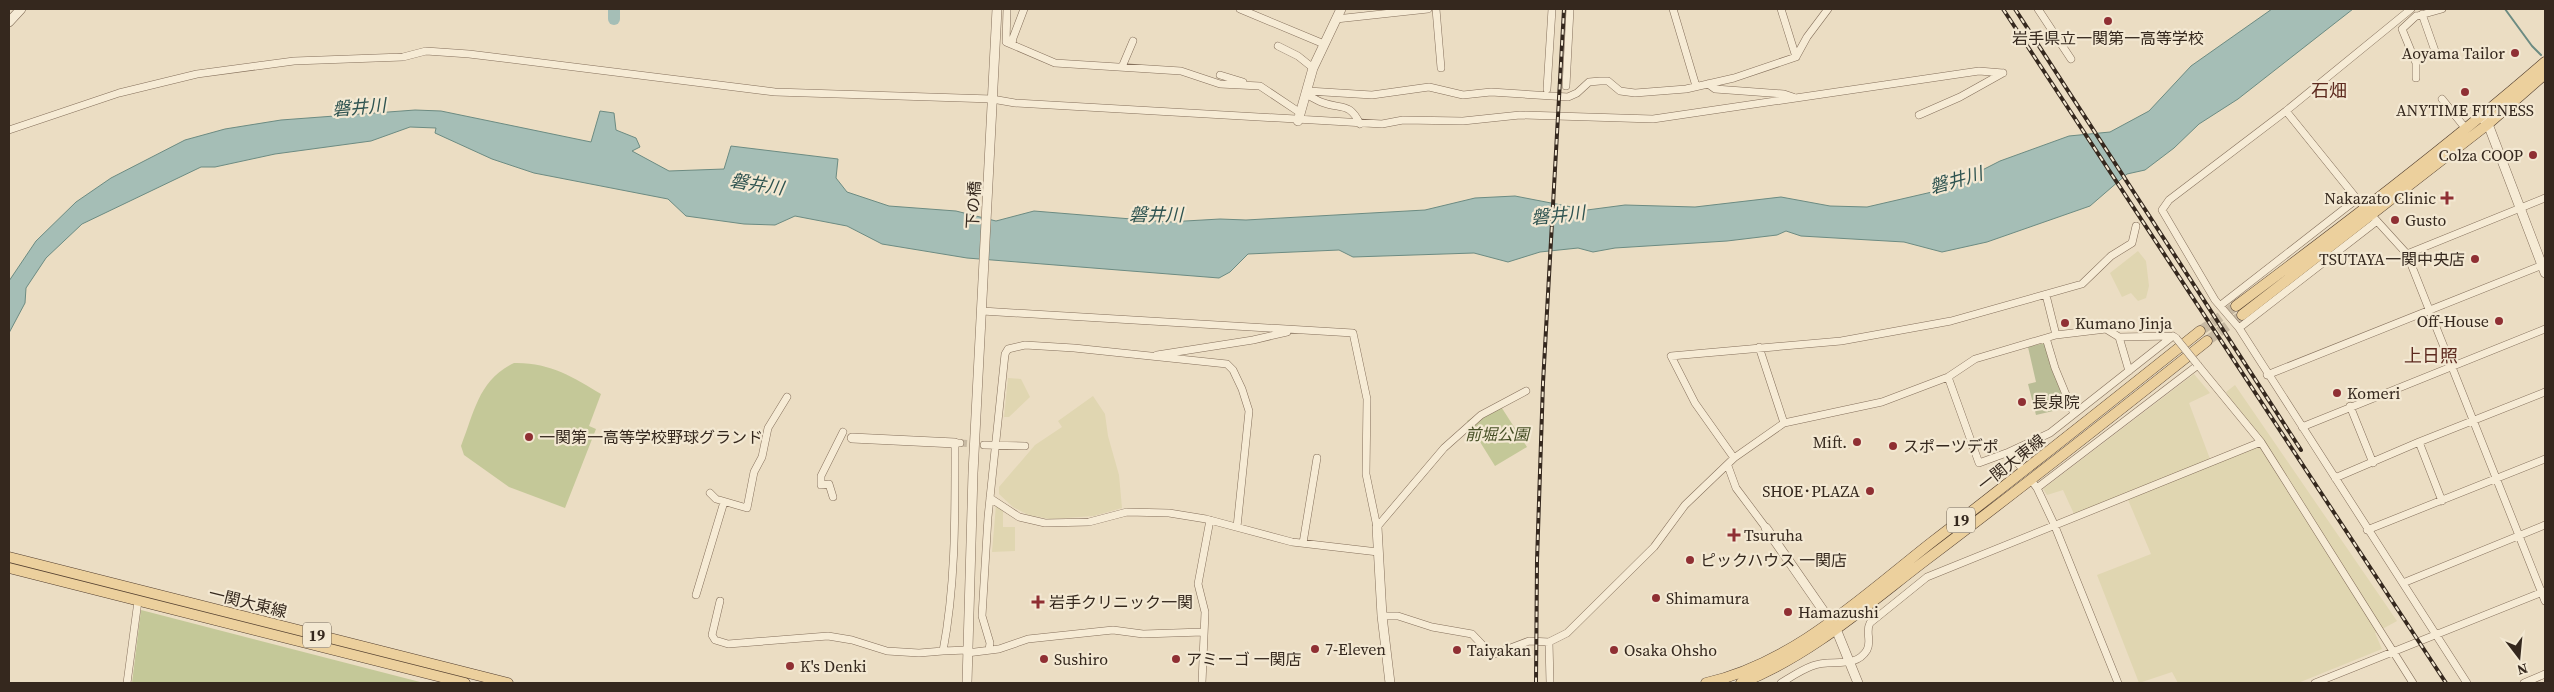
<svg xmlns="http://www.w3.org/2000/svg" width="2554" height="692" viewBox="0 0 2554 692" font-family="'Source Serif 4','Noto Sans JP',serif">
<rect width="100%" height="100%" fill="#ebddc3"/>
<path fill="#e0d6b1" d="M2138 251 2146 261 2149 286 2146 298 2138 301 2131 293 2122 297 2110 273Z
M2194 374 2210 393 2189 403 2210 459 2258 440 2226 392 2235 385 2397 621 2375 633 2382 649 2298 683H2178L2172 672 2139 683 2097 575 2151 554 2126 495 2074 514 2063 490 2047 495 2043 489Z
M1008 378 1021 379 1030 397 1009 417H1004Z
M1093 396 1105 414 1108 436 1119 475 1122 508 1094 516 1050 519 1028 515 1013 507 999 494V487L1035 445 1062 427 1058 421Z
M996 505 1003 508V527H1015V551L992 552Z"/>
<path fill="#c4c898" d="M514 363C549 362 573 377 601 394L589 426 596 429 565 508 509 487 464 455 461 446C475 411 478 381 514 363Z
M1498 402 1527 447 1495 466 1467 421Z
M141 610 424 683H132Z"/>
<path fill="#babd96" d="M2045 343 2066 408 2036 415 2028 384 2036 382 2028 347Z"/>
<path fill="#a5beb6" stroke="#6c8b82" d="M2272 9H2353L2238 99 2199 124 2174 148 2145 170 2127 174 2090 206 1987 242 1942 252 1904 242 1801 236 1786 231 1777 235 1727 241 1615 248 1593 252 1578 248 1540 252 1508 262 1474 253 1353 257 1339 250 1248 254 1230 272 1219 278 967 258 882 244 847 226 795 216 775 225 744 224 686 216 668 199 534 173 492 159 435 133 436 128 410 127 371 141 275 154 215 167H201L82 224 46 258 26 288 25 303 9 333V281L36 241 76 202 111 178 185 140 225 129 281 120 415 110 441 111 591 142 600 111 614 113 616 130 636 138 640 147 632 151 669 171 724 169 731 146 838 159 836 178 847 192 889 206 956 211 996 221 1034 211 1168 222 1220 219 1246 220 1425 210 1475 198 1515 196 1587 210 1625 205 1695 207 1781 197 1830 206 1867 207 1945 189 2000 161 2069 136 2110 132 2149 111 2191 66Z"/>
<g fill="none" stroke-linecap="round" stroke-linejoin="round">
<path stroke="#6c8b82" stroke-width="2" d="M2505 9 2532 46 2541 55"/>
<path stroke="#a5beb6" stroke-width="12" d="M614 9V19"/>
<path stroke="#c7b9a2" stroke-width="7" stroke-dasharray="7 3.5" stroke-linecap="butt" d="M960 443 984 445"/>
<path stroke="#c7b9a2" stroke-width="10" stroke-dasharray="10 5" stroke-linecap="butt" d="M2200 331 2236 306
M2207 341 2242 315"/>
<defs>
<path id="minor" d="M1007 9 1006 42 1055 63 1181 71 1220 84 1260 86 1299 112
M1240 9 1324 44
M1436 9 1441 68
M1673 9 1696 86
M1781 9 1796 57
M2038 9 2071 59
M2411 9 2286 111 2169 200 2162 210 2215 300 2239 328 2467 683
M2422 14 2435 51
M2417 16 2442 9
M1336 19 1428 9
M1012 44 1013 38 1024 9
M1278 46 1298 56 1313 68
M1122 67 1133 41
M1220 75 1243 82
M2416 78V63L2402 29 2416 16
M1708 84 1715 89 1784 94 1793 97
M1566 86 1570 9
M1547 89 1552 9
M1308 91 1372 95 1429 87 1463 95 1491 92 1568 97 1577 93 1589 82 1600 81H1608L1620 91 1635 93 1686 89 1734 78 1796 57 1807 37 1828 9
M1307 95C1312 97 1316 100 1321 102 1341 110 1349 101 1360 124
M2442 99 2466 129
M2286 111 2357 199 2407 254 2545 601
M1919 115 1960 97 2003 73
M9 130 119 93 197 74 294 61 403 57 426 51 469 54 775 92 992 99 1015 103 1382 124 1403 120 1463 121 1520 115 1653 119 1979 71 2003 73
M2407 254 2545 198
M2046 295 2056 335
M2221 305 2357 199
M982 311 1353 333 1367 399 1366 474 1377 527
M2239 328 2377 221
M2119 337 2129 371
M2046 338 2055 368 2074 414
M1759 347 1784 423
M1157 355 1253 340 1287 332
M2197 364 2261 442 2413 683
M2267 375 2545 264
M1948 377 1979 463 2009 452 2050 433 2173 336
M2350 406 2373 463
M2302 427 2545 329
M2419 442 2442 501
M984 445 1025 446
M2009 452 2024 471
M1734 458 1695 403 1671 356 1841 341 1951 321 2082 284 2111 256 2132 243 2136 226
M1728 466 1736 488 1766 528
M2335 478 2419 442 2545 392
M2031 480 2037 488 2054 524 2118 683
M2037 488 2198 365
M710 493 716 499 747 508 754 472 762 457 768 428 787 397
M833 497 829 484 821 485V476L843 432
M990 498 1019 517 1045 523 1089 522 1127 512 1169 513 1206 519 1292 542 1378 552
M1377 527 1444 448 1481 415 1526 391
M2367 530 2545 459
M1303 543 1317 458
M2403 583 2545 525
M696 595 724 502
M720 601 712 635 715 640 728 644 828 636 852 640 887 651 919 653 943 651C956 583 955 512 955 443H960
M1382 616H1398L1432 627 1472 634 1492 655 1529 641 1549 642 1567 633 1654 547 1685 505 1734 458 1784 423 1882 402 1948 377 1975 359 2056 335 2106 329 2119 337 2173 336 2176 338
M1549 642 1550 683
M989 650 990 643 982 616 988 517 1005 354 1008 349 1025 345 1074 348 1227 364 1233 370 1242 389 1249 411 1237 527
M943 651 967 650
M967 653 999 649 1028 639 1113 630 1143 634 1203 632
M127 683 138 601
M1202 683 1205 612 1198 584 1210 520
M1781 683C1791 677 1801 670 1812 666 1830 658 1855 670 1867 650 1872 641 1865 632 1870 623L1927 577 2261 442
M2315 683 2545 591
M2524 683 2545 674"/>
<path id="tertiary" d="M9 22 21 9
M2483 119 2488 124 2545 273
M1298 121 1313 68 1341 9
M852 438 955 443
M1377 527 1382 616 1390 683
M1766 528 1836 629 1858 683
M967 683 973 473 997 9"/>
<path id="primary" d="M2236 306C2341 227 2446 148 2545 62
M2242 315 2488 124 2545 74
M9 557 508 683
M9 568 465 683
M1706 683C1794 663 1863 596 1932 542 2022 473 2111 402 2200 331
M1741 683C1810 656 1867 605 1926 560 2021 488 2114 415 2207 341"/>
</defs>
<use href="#minor" stroke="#846f5b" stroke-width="8"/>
<use href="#tertiary" stroke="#846f5b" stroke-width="10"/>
<use href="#primary" stroke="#523e2f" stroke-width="11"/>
<use href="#minor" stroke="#f6ebd5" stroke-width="7"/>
<use href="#tertiary" stroke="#f6ebd5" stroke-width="9"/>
<use href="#primary" stroke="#ecd09d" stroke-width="10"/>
<defs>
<path id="rail" d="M2003 9 2446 683
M2015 9 2301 450
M1536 683 1537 561 1543 383 1564 9"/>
</defs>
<use href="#rail" stroke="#35281e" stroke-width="4"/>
<use href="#rail" stroke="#f3e8d2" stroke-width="2" stroke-dasharray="5.5" stroke-linecap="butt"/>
<defs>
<path id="minor-bridge" d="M2176 338 2197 364"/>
</defs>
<use href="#minor-bridge" stroke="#846f5b" stroke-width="8" stroke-linecap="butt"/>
<use href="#minor-bridge" stroke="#f6ebd5" stroke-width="7"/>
</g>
<g fill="#8f2f33" stroke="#f3e8d2" stroke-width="2">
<circle cx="2108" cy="21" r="5"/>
<circle cx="2515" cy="53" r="5"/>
<circle cx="2465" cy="92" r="5"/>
<circle cx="2533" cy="155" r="5"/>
<path d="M2444.5 190.5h5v5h5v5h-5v5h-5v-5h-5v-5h5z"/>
<circle cx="2395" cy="220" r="5"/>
<circle cx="2475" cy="259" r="5"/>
<circle cx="2499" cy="321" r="5"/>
<circle cx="2065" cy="323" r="5"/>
<circle cx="2337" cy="393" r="5"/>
<circle cx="2022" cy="402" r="5"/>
<circle cx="529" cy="437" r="5"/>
<circle cx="1857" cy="442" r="5"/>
<circle cx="1893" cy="446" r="5"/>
<circle cx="1870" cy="491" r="5"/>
<path d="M1731.5 527.5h5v5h5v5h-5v5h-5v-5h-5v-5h5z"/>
<circle cx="1690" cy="560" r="5"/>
<circle cx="1656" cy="598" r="5"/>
<path d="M1035.5 594.5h5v5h5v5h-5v5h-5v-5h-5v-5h5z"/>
<circle cx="1788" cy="612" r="5"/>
<circle cx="1315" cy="649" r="5"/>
<circle cx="1457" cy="650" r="5"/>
<circle cx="1614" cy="650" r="5"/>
<circle cx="1044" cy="659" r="5"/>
<circle cx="1176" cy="659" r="5"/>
<circle cx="790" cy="666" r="5"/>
</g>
<g text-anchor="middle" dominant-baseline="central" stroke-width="4.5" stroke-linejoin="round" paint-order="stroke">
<g fill="#f3e8d2" stroke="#6e6254" stroke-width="1">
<rect x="1947" y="507.5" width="28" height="25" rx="4"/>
<rect x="303" y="622.5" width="28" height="25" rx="4"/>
</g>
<g font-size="15" font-weight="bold" fill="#35281e">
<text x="1961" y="520">19</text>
<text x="317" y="635">19</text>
</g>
<g font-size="16" fill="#35281e" stroke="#f3e8d2" text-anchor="start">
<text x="2108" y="38" text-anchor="middle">岩手県立一関第一高等学校</text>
<text x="2505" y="53" text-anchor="end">Aoyama Tailor</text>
<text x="2465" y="110" text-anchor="middle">ANYTIME FITNESS</text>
<text x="2523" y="155" text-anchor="end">Colza COOP</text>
<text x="2436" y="198" text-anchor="end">Nakazato Clinic</text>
<text x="2405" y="220">Gusto</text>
<text x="2465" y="259" text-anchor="end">TSUTAYA一関中央店</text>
<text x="2489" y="321" text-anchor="end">Off-House</text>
<text x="2075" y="323">Kumano Jinja</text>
<text x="2347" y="393">Komeri</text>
<text x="2032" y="402">長泉院</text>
<text x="539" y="437">一関第一高等学校野球グランド</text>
<text x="1847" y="442" text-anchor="end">Mift.</text>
<text x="1903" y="446">スポーツデポ</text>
<text x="1860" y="491" text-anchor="end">SHOE･PLAZA</text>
<text x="1744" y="535">Tsuruha</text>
<text x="1700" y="560">ピックハウス 一関店</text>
<text x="1666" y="598">Shimamura</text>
<text x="1049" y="602">岩手クリニック一関</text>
<text x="1798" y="612">Hamazushi</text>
<text x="1325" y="649">7-Eleven</text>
<text x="1467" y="650">Taiyakan</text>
<text x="1624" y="650">Osaka Ohsho</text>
<text x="1054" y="659">Sushiro</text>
<text x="1186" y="659">アミーゴ 一関店</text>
<text x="800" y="666">K's Denki</text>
</g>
<g font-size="16" fill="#35281e" stroke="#f3e8d2">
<text transform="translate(973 205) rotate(-87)">下の橋</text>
<text transform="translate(2011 462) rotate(-38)">一関大東線</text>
<text transform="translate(248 602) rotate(14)">一関大東線</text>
</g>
<g font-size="16" font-style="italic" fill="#475026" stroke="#f3e8d2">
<text x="1497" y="434">前堀公園</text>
</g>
<g font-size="18" fill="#5e2b20" stroke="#f3e8d2">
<text x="2329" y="90">石畑</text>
<text x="2431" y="355">上日照</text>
</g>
<g font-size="18" font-style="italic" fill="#2e5350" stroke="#f3e8d2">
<text transform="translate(359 107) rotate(-5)">磐井川</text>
<text transform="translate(1956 180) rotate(-16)">磐井川</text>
<text transform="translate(757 184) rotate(9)">磐井川</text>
<text x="1156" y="214">磐井川</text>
<text transform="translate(1558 215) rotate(-6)">磐井川</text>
</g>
</g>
<rect width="2554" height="692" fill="none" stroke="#35281e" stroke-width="20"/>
<g transform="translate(2519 657) rotate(164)" stroke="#f3e8d2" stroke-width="4" paint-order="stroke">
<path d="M0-4L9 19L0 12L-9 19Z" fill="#35281e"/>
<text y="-8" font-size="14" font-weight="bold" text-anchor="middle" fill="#35281e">N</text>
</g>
</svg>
